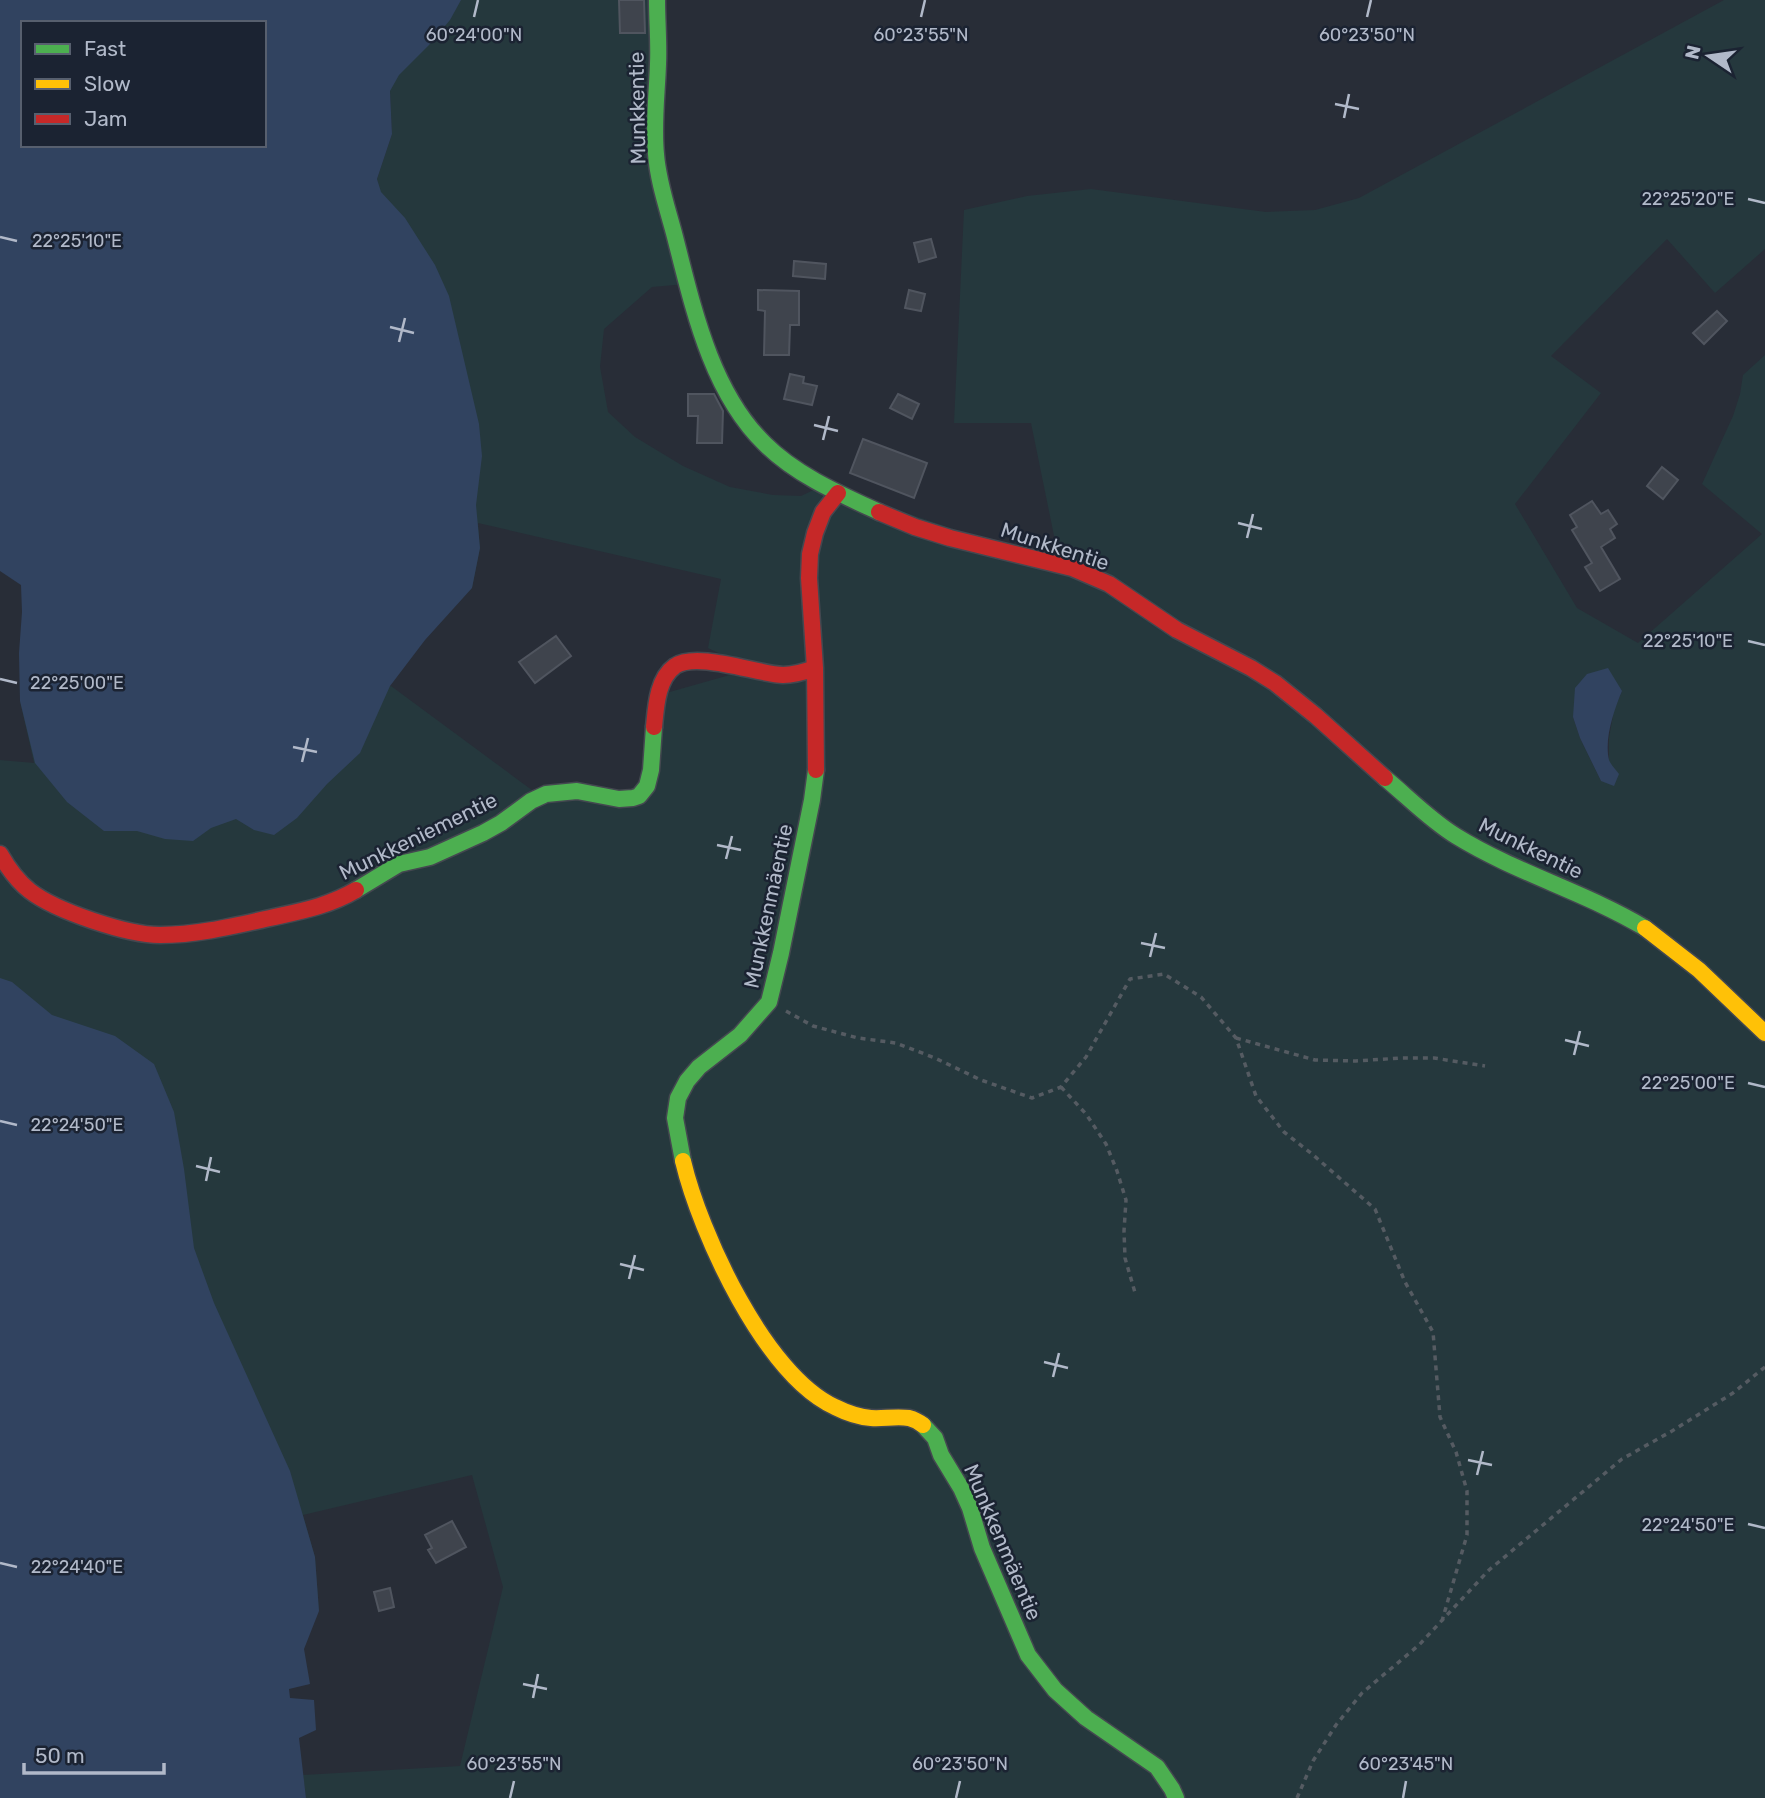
<svg xmlns="http://www.w3.org/2000/svg" width="1765" height="1798" viewBox="0 0 1765 1798" font-family="Rubik,sans-serif">
<rect width="100%" height="100%" fill="#282d37"/>
<path fill="#25383d" fill-rule="evenodd" d="M396 0H657L655 123 686 284 652 287 604 329 600 367 608 412 635 437 683 466 730 487 773 495 801 496 824 485 1060 565 1031 423H954L964 210 1027 196 1091 189 1266 212 1315 210 1359 198 1724 0H1765V249L1715 293 1667 239 1551 356 1601 393 1515 504 1577 608 1638 643 1762 534 1702 484 1733 416 1740 394 1743 375 1765 355V1798H306L303 1775 460 1766 503 1587 472 1475 303 1515 315 1557 319 1611 0 1060V760L34 763 20 701 60 743 391 686 540 796 638 797 659 695 751 669 708 648 721 579 478 523 480 548 472 588 377 179 392 134 390 91ZM1622 691 1614 710 1609 738V762L1601 781 1580 738 1573 717Z"/>
<path fill="#314360" fill-rule="evenodd" d="M0 0H461L450 20 429 45 399 75 390 91 392 134 377 179 381 192 405 218 435 265 449 296 479 424 482 456 476 505 480 548 472 588 425 640 390 686 360 753 327 784 297 818 274 835 254 830 236 819 211 828 193 841 165 839 137 831H104L67 802 35 763 20 701 19 653 22 612 21 585 0 571ZM23 23H264V145H23Z
M1608 668 1622 691C1614 710 1604 739 1609 760 1611 765 1616 770 1619 774L1614 786 1601 781 1580 738 1573 717 1575 688 1587 674Z
M0 978 12 982 52 1015 115 1036 154 1064 174 1112 184 1169 194 1248 214 1303 290 1471 315 1557 319 1611 304 1649 310 1684 289 1689 290 1698 314 1700 316 1730 299 1738 306 1798H0Z"/>
<path fill="#3f444d" stroke="#50555f" stroke-width="2" d="M619 0H644L645 33H620Z
M931 239 936 257 919 262 914 243Z
M794 261 826 264 825 279 793 276Z
M758 290 799 291V325H790L789 355H764L765 311 758 310Z
M909 290 925 294 921 311 905 308Z
M1717 311 1727 321 1704 344 1693 333Z
M790 374 804 377 803 383 817 386 812 405 784 399Z
M688 394H714L723 411 722 443H697L698 416H688Z
M898 394 919 404 912 419 890 408Z
M863 439 927 463 914 498 850 473Z
M1662 467 1678 480 1663 499 1647 486Z
M1592 501 1601 514 1608 510 1617 524 1610 529 1615 538 1601 547 1620 579 1600 591 1585 567 1592 563 1572 530 1577 527 1570 515Z
M556 636 571 656 535 683 519 662Z
M452 1521 466 1547 436 1563 428 1550 432 1548 425 1535Z
M390 1588 394 1607 379 1611 374 1592Z"/>
<g fill="none" stroke-linecap="round" stroke-linejoin="round">
<defs>
<path id="fast" d="M657 0C657 21 659 43 658 64 657 94 653 124 656 154 658 182 668 210 675 237 693 307 711 392 765 444 796 475 840 494 879 512
M1385 778C1409 798 1430 820 1456 836 1516 873 1585 892 1645 928
M356 890 399 864 430 857 483 833 501 823 531 801 546 794 577 791 619 799 633 798 639 796 647 786 651 770 654 727
M683 1161 675 1118 678 1098 687 1081 699 1067 740 1035 769 1002 781 953 812 800 816 770
M923 1425 935 1438 941 1455 961 1488 970 1508 982 1548 1028 1655 1055 1690 1086 1718 1157 1767 1172 1789 1176 1798"/>
<path id="slow" d="M1645 928 1699 970 1765 1033
M683 1161C700 1233 765 1375 835 1407 847 1413 858 1417 871 1418 883 1419 896 1416 909 1418 913 1419 919 1422 923 1425"/>
<path id="jam" d="M879 512 915 527 950 538 1072 568 1109 584 1177 630 1251 668 1275 683 1316 716 1385 778
M654 727C656 707 657 679 675 666 697 651 757 674 783 675 795 675 804 672 815 668
M816 770 815 668 809 578 810 554 815 533 823 512 838 493
M0 854C8 868 17 881 30 891 56 911 127 935 160 935 197 935 234 926 270 918 301 911 329 906 356 890"/>
</defs>
<use href="#fast" stroke="#444850" stroke-width="19"/>
<use href="#slow" stroke="#444850" stroke-width="19"/>
<use href="#jam" stroke="#444850" stroke-width="19"/>
<path stroke="#555b62" stroke-width="3.5" stroke-dasharray="5 5" stroke-linecap="butt" d="M786 1011 813 1026 858 1038 896 1043 935 1058 981 1080 1032 1098 1061 1087 1086 1057 1130 979 1164 974 1201 997 1236 1038 1256 1096 1284 1132 1312 1154 1375 1209 1405 1282 1433 1332 1440 1417 1456 1452 1467 1491V1535L1442 1621
M1236 1038 1315 1060 1356 1061 1401 1058H1434L1485 1066
M1061 1087 1086 1114 1106 1144 1117 1171 1126 1200 1124 1231 1125 1258 1136 1296
M1297 1798 1313 1761 1336 1725 1362 1693 1419 1645 1489 1570 1622 1459 1672 1431 1733 1393 1765 1367"/>
<use href="#fast" stroke="#4caf50" stroke-width="16"/>
<use href="#slow" stroke="#ffc107" stroke-width="16"/>
<use href="#jam" stroke="#c62828" stroke-width="16"/>
</g>
<path fill="none" stroke="#b1b9c9" stroke-width="2.5" d="M474 17 478 0M921 17 925 0M1367 17 1371 0M1335 104 1359 109M1344 118 1349 94M1748 199 1765 203M0 237 17 241M390 327 414 333M399 342 405 318M814 425 838 431M823 440 829 416M1238 523 1262 529M1247 538 1253 514M1748 641 1765 645M0 679 17 683M293 747 317 752M302 762 308 738M717 845 741 850M726 859 732 836M1141 943 1165 948M1150 957 1156 933M1565 1040 1589 1046M1574 1055 1580 1031M1748 1083 1765 1087M0 1121 17 1125M196 1166 220 1172M206 1181 211 1157M620 1264 644 1270M629 1279 635 1255M1044 1362 1068 1368M1053 1377 1059 1353M1468 1460 1492 1465M1477 1475 1483 1451M1748 1524 1765 1528M0 1563 17 1567M523 1684 547 1689M533 1698 538 1674M510 1798 514 1781M956 1798 960 1781M1403 1798 1406 1781"/>
<g text-anchor="middle" dominant-baseline="central" stroke-width="5" stroke-linejoin="round" paint-order="stroke">
<g font-size="21" fill="#b1b9c9" stroke="#1b2332">
<text transform="translate(637 108) rotate(-91)">Munkkentie</text>
<text transform="translate(1055 546) rotate(18)">Munkkentie</text>
<text transform="translate(418 836) rotate(-26)">Munkkeniementie</text>
<text transform="translate(1531 848) rotate(26)">Munkkentie</text>
<text transform="translate(768 906) rotate(-78)">Munkkenmäentie</text>
<text transform="translate(1003 1542) rotate(67)">Munkkenmäentie</text>
</g>
</g>
<g font-size="18" text-anchor="middle" fill="#b1b9c9" stroke="#1b2332" stroke-width="5" stroke-linejoin="round" paint-order="stroke">
<text x="474" y="41">60°24'00"N</text>
<text x="921" y="41">60°23'55"N</text>
<text x="1367" y="41">60°23'50"N</text>
<text x="1688" y="205">22°25'20"E</text>
<text x="77" y="247">22°25'10"E</text>
<text x="1688" y="647">22°25'10"E</text>
<text x="77" y="689">22°25'00"E</text>
<text x="1688" y="1089">22°25'00"E</text>
<text x="77" y="1131">22°24'50"E</text>
<text x="1688" y="1531">22°24'50"E</text>
<text x="77" y="1573">22°24'40"E</text>
<text x="514" y="1770">60°23'55"N</text>
<text x="960" y="1770">60°23'50"N</text>
<text x="1406" y="1770">60°23'45"N</text>
</g>
<rect x="21" y="21" width="245" height="126" fill="#1b2332" stroke="#575f6e" stroke-width="2"/>
<rect x="35" y="44" width="35" height="10" fill="#4caf50" stroke="#575f6e" stroke-width="2"/>
<text x="84" y="56" font-size="21" fill="#b1b9c9">Fast</text>
<rect x="35" y="79" width="35" height="10" fill="#ffc107" stroke="#575f6e" stroke-width="2"/>
<text x="84" y="91" font-size="21" fill="#b1b9c9">Slow</text>
<rect x="35" y="114" width="35" height="10" fill="#c62828" stroke="#575f6e" stroke-width="2"/>
<text x="84" y="126" font-size="21" fill="#b1b9c9">Jam</text>
<g transform="translate(1709 56) rotate(283)" stroke="#1b2332" stroke-width="5" paint-order="stroke">
<path d="M0-5L12 26L0 18L-12 26Z" fill="#b1b9c9"/>
<text y="-10" font-size="19" font-weight="bold" text-anchor="middle" fill="#b1b9c9">N</text>
</g>
<path d="M24 1763v10h140v-10" fill="none" stroke="#b1b9c9" stroke-width="3.5"/>
<text x="35" y="1763" font-size="21" fill="#b1b9c9" stroke="#1b2332" stroke-width="5" paint-order="stroke">50 m</text>
</svg>
